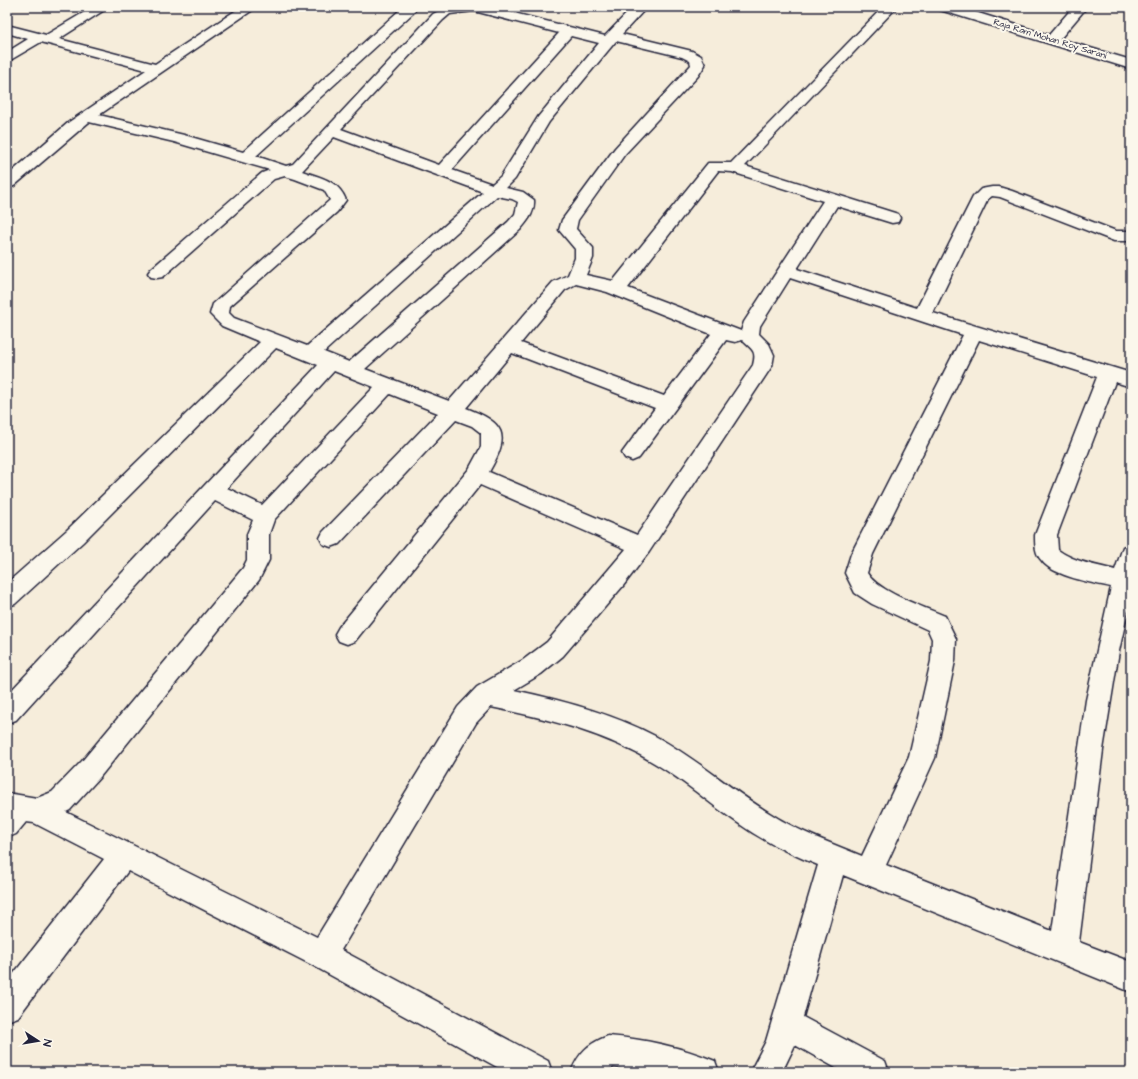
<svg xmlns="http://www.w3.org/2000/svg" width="1138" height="1079" viewBox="0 0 1138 1079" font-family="'Architects Daughter',sans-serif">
<rect width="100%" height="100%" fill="#f6eddb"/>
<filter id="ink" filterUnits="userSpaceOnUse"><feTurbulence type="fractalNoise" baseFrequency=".025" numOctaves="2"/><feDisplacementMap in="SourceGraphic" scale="8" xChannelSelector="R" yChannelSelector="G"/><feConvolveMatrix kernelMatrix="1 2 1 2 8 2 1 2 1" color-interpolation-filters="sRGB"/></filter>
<g filter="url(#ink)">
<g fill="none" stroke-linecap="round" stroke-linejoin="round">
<defs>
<path id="minor" d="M93 7H109L59 39 155 64 241 7H257L99 115 184 135 243 152 403 7H413L415 10 413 13 256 156 286 166 293 164 433 14 446 7H490L605 36 633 7H647L622 34 692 51 701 56 705 65 698 76 625 154 578 220 576 229 593 248V258L586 275 613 281 708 163H731L883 7H897L745 166 898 214 900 218 898 222 892 223 837 206 797 269 917 308 973 197 981 189 992 187H999L1012 191 1116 231H1131V241H1114L1000 197 992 196 988 199 933 313 1131 373V387L1115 382 1057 535 1058 550C1074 562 1096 565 1115 570L1123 547 1131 544V597L1119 651 1103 750 1079 942 1131 962V992L843 875 803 1017 885 1061 889 1072H843L795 1045 782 1072H750L766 1041 818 865C790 854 763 841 738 823 710 804 685 781 656 764 605 733 549 719 491 707L476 723 341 950 548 1061 552 1072H506L312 965 128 871 18 1017 7 1021V982L104 859 34 823 26 822 16 834 7 838V793L37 798 52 792 82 761 243 568 247 560V534L253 520 215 501 16 720 7 723V695L318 365 276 348 83 542 15 604 7 606V583L67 530 260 342 222 326 210 314 213 304 330 200 324 190 295 179 285 176 274 179 163 277 157 278 151 277 148 273 151 269 262 173 270 170 174 142 89 122 14 186 7 188V176L69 122 146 70 41 42 7 62V52L28 39 7 33V25L46 35ZM474 11 559 33 439 165 341 129 443 20 450 14ZM571 36 599 43 538 117 501 176 492 184 452 170ZM616 41 682 57 690 61 691 65 615 148 562 220 559 230 575 249V258L568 275 553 282 449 401 365 369 520 230C528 220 535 213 534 200L523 192 506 188 515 179 549 122ZM334 137 483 192 307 346 234 318 229 313 230 306 337 212 346 200C338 180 321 178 302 171ZM718 171 732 172 823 201 744 322 741 331 628 288ZM497 196 512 199 518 202 515 214 508 222 349 362 324 352ZM790 278 963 335 851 554 845 573 855 593 872 604 928 630 932 639 931 661 909 757 862 856C831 843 799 832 771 814 731 790 696 758 655 736 611 713 562 700 514 690L541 674 563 656 623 586 649 552 772 366 774 355 769 344 759 334 760 326ZM576 284 607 292 711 334 664 396 521 343 565 290ZM726 340 735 342 742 340C752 350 757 350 753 365L637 535 489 472C511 434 505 423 466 408L512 353 655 408 622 453 625 458 632 461 639 458ZM979 340 1097 377 1035 535C1035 545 1035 554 1042 561 1053 576 1093 583 1111 587L1086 700 1052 931 886 865 935 758 955 661 956 639 945 616C924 607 878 592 867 573L873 554ZM334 371 374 387 262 505 227 488ZM390 394 438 413 323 532 320 538 323 544 331 547 339 544 456 420 472 426 481 433V447L469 469 339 627 335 634 339 641 347 644 355 641 480 485 626 549 547 642 523 660 477 687 458 707 317 937 66 812 70 810 100 777 259 580 269 560V534L274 520Z
M938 7H959L1049 35 1073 7H1087L1060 39 1131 60V69L940 10Z
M608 1036C644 1039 681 1047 715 1061L719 1072H649L613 1067 606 1072H571C579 1052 588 1044 608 1036Z"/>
</defs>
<use href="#minor" stroke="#22223b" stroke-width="3"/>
<use href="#minor" fill="#fbf7ec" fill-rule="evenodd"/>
</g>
</g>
<g text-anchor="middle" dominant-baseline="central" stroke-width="4" stroke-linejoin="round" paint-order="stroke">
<g font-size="9" fill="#22223b" stroke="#fbf7ec">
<text transform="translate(1050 39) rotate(17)">Raja Ram Mohan Roy Sarani</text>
</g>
</g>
<rect width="1138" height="1079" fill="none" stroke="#fbf7ec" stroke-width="24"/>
<rect x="12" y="12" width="1114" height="1055" fill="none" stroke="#22223b" stroke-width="1.5" filter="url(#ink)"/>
<g transform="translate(38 1041) rotate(102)" stroke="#fbf7ec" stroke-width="3" paint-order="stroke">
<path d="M0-3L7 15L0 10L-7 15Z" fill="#22223b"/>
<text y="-6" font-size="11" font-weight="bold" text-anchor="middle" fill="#22223b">N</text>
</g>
</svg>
